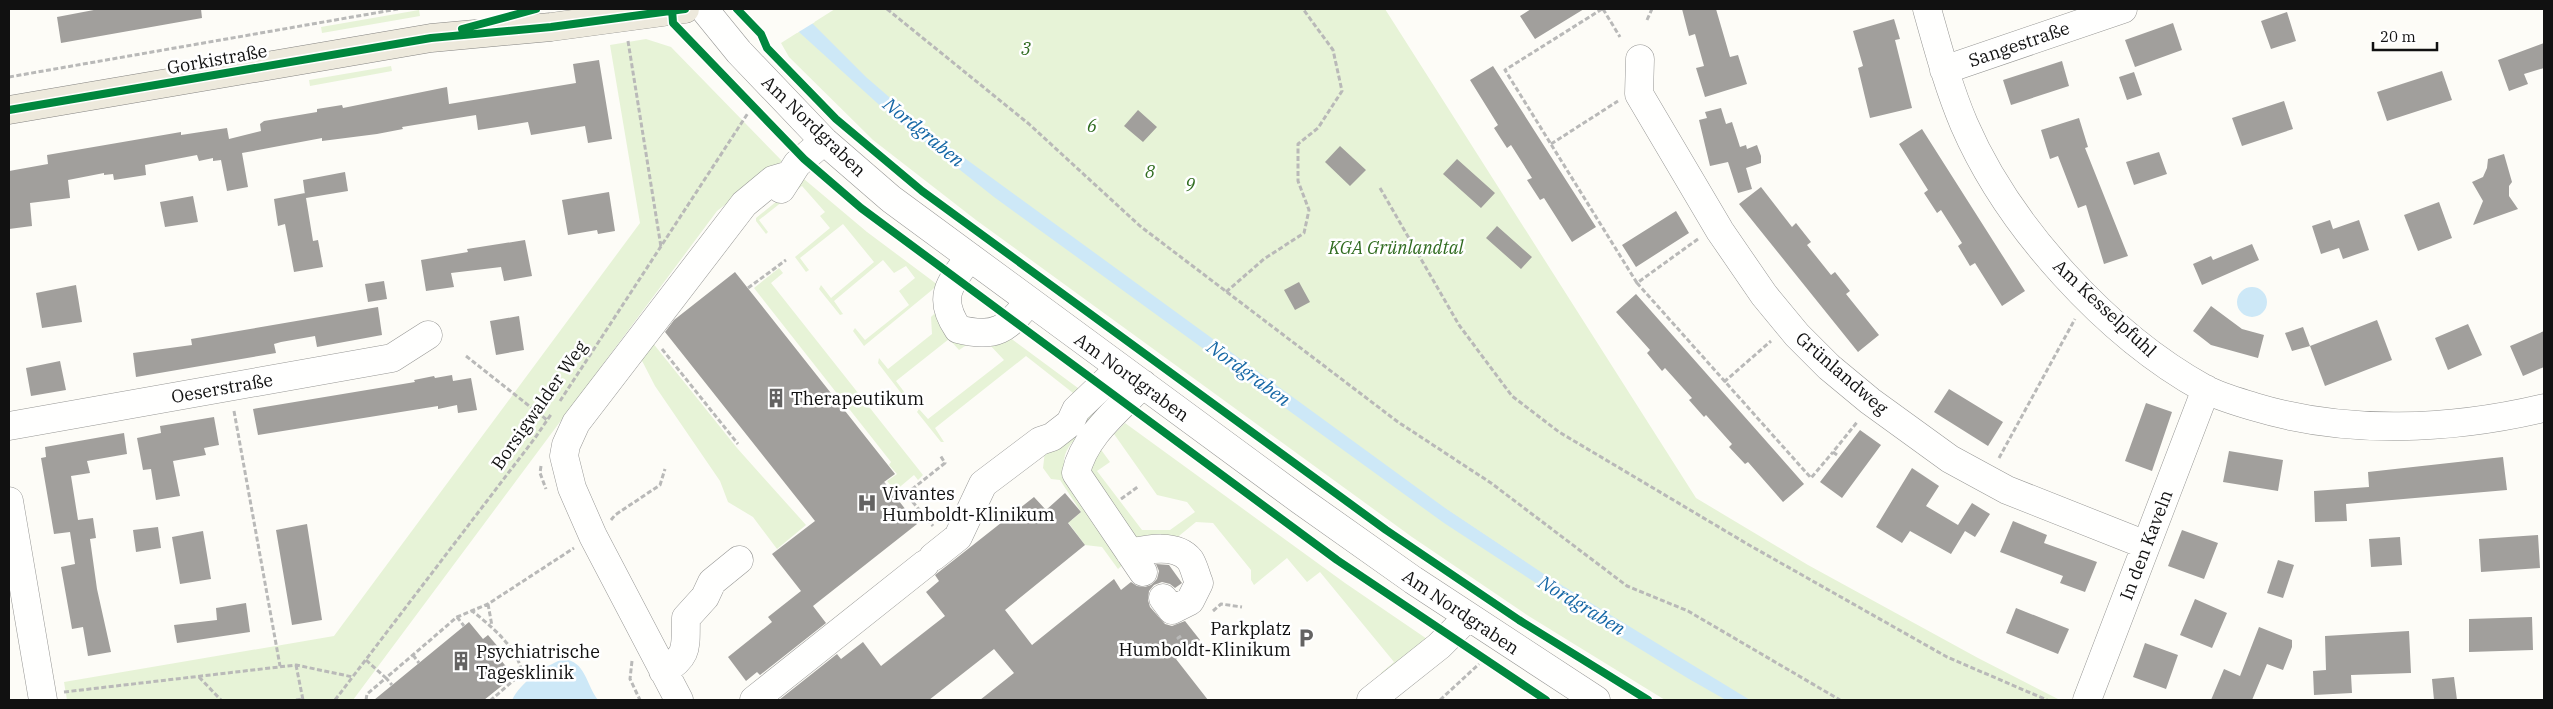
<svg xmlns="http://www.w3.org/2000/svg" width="2553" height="709" viewBox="0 0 2553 709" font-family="'IBM Plex Serif',serif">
<rect width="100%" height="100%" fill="#fdfcf7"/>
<path fill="#e7f3d7" d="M835 9H1385L1696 498 1808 565 1978 658 2058 699 2057 700H1665L1527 615 1412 537 976 220 873 140 789 57 781 43Z
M419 10 420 16 322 33 321 27Z
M646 39 671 47 782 161 717 211 353 700H67L64 682 334 636 640 223 610 45Z
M391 66 392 71 310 86 309 80Z
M804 179 867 232 938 285 864 346 853 331 855 328 865 340 909 305 899 291 915 278 906 266 894 273 883 260 834 301 843 314 840 315 819 289 821 285 831 298 874 262 843 224 800 258 809 270 806 272 795 257 830 228 820 216 825 212 802 186 759 220 768 232 766 234 756 221V218Z
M779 268 783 273 771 283 923 475 918 480 914 475 895 491 887 481 897 474 889 465 891 462 754 288Z
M935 313C941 330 953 335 968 344L959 350 949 339 896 381 905 393H901L878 363 879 358 888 369 932 334 931 317Z
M1009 337 1082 391 1077 394 1073 393 1026 356 935 428 944 442H941L917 412 919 409 928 419 1004 360 988 343Z
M652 342 737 448 806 525 777 549 753 517 728 502 720 481 655 386 639 355Z
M1097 411C1092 438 1058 437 1065 472L1125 563 1118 569 1102 547 1085 545 1065 518 1072 520 1081 512 1060 480 1051 479 1043 468 1045 451 1093 412Z
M1125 423 1345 583 1430 641 1384 677 1381 673 1394 662 1320 572 1307 582 1287 558 1254 585 1251 580V570L1213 523 1196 522 1174 540 1134 539 1087 471 1099 447 1110 462 1097 471 1142 530H1170L1195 512 1187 502 1157 495 1114 434Z"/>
<path fill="#cde8f7" d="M777 9H798L866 77 933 135 1445 508 1550 578 1750 700H1726L1689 679 1591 619 1444 523 994 197 887 112 800 33Z
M2237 302a15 15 0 1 1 30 0a15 15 0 1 1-30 0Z
M563 659C586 661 586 685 598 700H512C522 681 543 667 563 659Z"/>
<path fill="#fdfcf7" d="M774 9H801L815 22 797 33Z"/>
<path fill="#a19f9c" d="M99 9H201L202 18 61 43 57 17Z
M1531 9H1584L1535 39 1520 16Z
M1682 9H1716L1730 57 1738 55 1747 84 1705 97 1696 68 1704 66 1695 34 1689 36Z
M2287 12 2296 41 2271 49 2261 21Z
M1894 19 1900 39 1895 40 1912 108 1870 118 1858 68 1863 66 1853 31Z
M2173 23 2182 50 2135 67 2125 40Z
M2544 43V68L2524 74 2528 84 2509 91 2498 60Z
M599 60 612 139 588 143 585 126 531 135 528 122 478 130 476 115 402 127 403 129 377 134 322 141V138L242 153 248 187 227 191 221 160 213 161V158L199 161 197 155 145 165 146 175 114 180 113 174 104 175V173L68 180 70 198 30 203 32 226 9 229V171L48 164 47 155 181 132V135L227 128 229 139 261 131 260 124 264 121 317 112V109L342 105 343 108 447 87 449 104 576 83 573 64Z
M2062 61 2069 86 2011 105 2003 80Z
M1493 66 1596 227 1572 242 1544 198 1540 200 1527 180 1532 178 1511 145 1507 148 1494 128 1498 125 1470 80Z
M2442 71 2452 100 2387 121 2377 92Z
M2134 72 2142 95 2127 100 2119 77Z
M2284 101 2293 129 2242 146 2232 118Z
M1721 108 1726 124 1732 122 1740 147 1746 145 1747 149 1757 145 1761 156V163L1746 168 1752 189 1738 193 1728 162 1710 166 1699 120 1707 118 1705 112Z
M1138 110 1157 127 1143 142 1124 126Z
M2079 118 2088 147 2085 148 2128 256 2104 264 2086 205 2078 208 2058 156 2050 159 2041 130Z
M1922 129 2025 291 2002 306 1975 263 1970 266 1958 246 1962 243 1941 210 1937 213 1924 193 1928 190 1899 144Z
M1340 146 1366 170 1350 186 1325 162Z
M2159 152 2167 174 2134 185 2126 162Z
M2504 154 2512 182 2509 186V196L2518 209 2473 225 2483 201 2472 182 2483 177 2487 168 2488 159Z
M1457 159 1495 193 1481 208 1443 174Z
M345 172 348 191 306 198 313 241 318 240 323 267 294 272 285 224 278 226 274 199 305 193V195L303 180Z
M1761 187 1792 227 1796 223 1811 242 1807 245 1831 275 1835 272 1850 291 1846 294 1879 335 1858 352 1739 204Z
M609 192 615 231 598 234 597 230 568 235 562 200Z
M193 196 198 222 165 227 160 202Z
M2439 202 2452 238 2418 251 2404 215Z
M1676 211 1689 233 1636 267 1622 245Z
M2330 220 2333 229 2359 220 2369 250 2343 259 2339 248 2321 254 2312 226Z
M1497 226 1532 257 1521 269 1486 238Z
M525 240 532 276 504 281 501 267 451 273 454 287 426 291 421 260 468 252 467 249Z
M2252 244 2259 260 2202 285 2193 264 2211 256 2213 260Z
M735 272 895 474 884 482 917 524 813 606 826 623 760 675 757 672 746 681 728 657 772 622 768 617 801 591 772 554 815 521 665 332 674 320Z
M384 281 387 299 368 302 365 284Z
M1299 282 1310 302 1295 310 1284 290Z
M76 285 82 322 42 328 36 293Z
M1636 294 1804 484 1783 502 1748 462 1745 464 1729 447 1732 444 1706 415 1704 417 1689 400 1692 398 1665 368 1662 371 1647 353 1650 350 1616 312Z
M2211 306 2242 329 2264 335 2258 358 2211 345 2193 331Z
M378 307 382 335 317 347 315 336 281 342 274 344 276 353 136 377 133 353 192 345 191 339Z
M519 316 524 350 496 355 490 321Z
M2377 320 2392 360 2325 386 2310 346Z
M2468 324 2482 355 2448 370 2435 338Z
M2303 327 2310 346 2292 351 2285 333Z
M2544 331V367L2523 376 2510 346Z
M60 361 66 390 31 396 26 368Z
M452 375 453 381 471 378 477 410 458 413 457 405 438 409V406L258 435 253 409 415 382 414 380 434 376 435 378Z
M1949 389 2003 422 1988 446 1934 412Z
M2146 403 2172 412 2152 471 2125 461Z
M214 417 219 445 204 448 206 455 173 461 180 496 156 500 151 469 143 470 137 438 161 433 160 426Z
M1860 430 1881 445 1842 498 1820 482Z
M124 433 127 454 87 461 90 473 71 476 78 520 93 518 96 538 90 539 97 589 111 652 88 656 83 627 72 629 61 567 75 564 70 532 54 534 41 458 46 457 45 447Z
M2229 451 2283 460 2278 491 2223 482Z
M2503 457 2507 490 2346 504 2347 521 2315 522 2314 491 2369 487 2368 472Z
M1912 468 1939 486 1926 506 1958 525 1972 503 1990 514 1975 537 1965 531 1951 554 1910 531 1902 543 1876 527Z
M1065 493 1081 512 1068 523 1085 545 1005 610 1032 645 1114 579 1121 590 1131 582 1137 586 1145 587 1151 585 1157 579 1159 571 1156 564 1169 565 1182 583 1175 588 1170 584 1162 582 1154 585 1149 591 1148 600 1150 607 1165 624 1172 626 1185 621 1200 640 1176 659 1208 700H980L1014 673 994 649 929 700H779L837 654 841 659 863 642 881 666 945 616 926 592 939 581 935 575 1034 497 1046 510Z
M2013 521 2047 535 2044 543 2097 562 2085 592 2060 583 2063 576 2000 552Z
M307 524 322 620 292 625 276 530Z
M158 527 161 548 136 552 133 530Z
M2182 530 2218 543 2204 579 2168 566Z
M203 531 211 579 180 584 172 537Z
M2538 535 2540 568 2481 572 2479 539Z
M2400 537 2402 565 2371 567 2369 539Z
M2278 560 2294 565 2283 598 2267 593Z
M2195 599 2227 613 2212 648 2180 635Z
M246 603 250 632 177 643 174 625 217 620 216 608Z
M2016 608 2069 629 2058 654 2006 633Z
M2532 617 2533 650 2469 652V619Z
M469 622 483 639 488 635 505 655 500 659 514 676 484 700H374Z
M2259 627 2292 640V647L2283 670 2267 664 2252 700H2211L2224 669 2240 676Z
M2409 631 2411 673 2351 675 2352 693 2314 695 2313 671 2326 670 2325 636Z
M2145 643 2178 655 2166 689 2133 677Z
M2454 677 2457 700H2434L2432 679Z"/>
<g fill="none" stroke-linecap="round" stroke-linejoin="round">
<defs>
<path id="minor" d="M704 9 739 52 824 141 891 199 1300 500 1413 580 1596 700
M1927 9C1938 48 1948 86 1964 124 2008 226 2107 335 2205 389 2220 397 2239 402 2255 407 2348 435 2451 430 2544 408
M1640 59 1639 94 1720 231 1764 295 1797 335 1829 367 1870 401 1950 459 2007 490 2146 545
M1944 70 2123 9
M781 189 797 164 824 141
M970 257C949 284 937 298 958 329 995 339 1008 329 1029 301
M1143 384C1118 410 1084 436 1076 473L1143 572
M9 426 392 358 428 335
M9 501 43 700
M1130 553C1147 549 1177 543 1190 560 1194 566 1196 576 1199 583L1190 601 1172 610 1163 598
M933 557 958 537 983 484 1040 441 1052 437 1070 423 1076 410 1120 368
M663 671C690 656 685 645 686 618L705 597 712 582 739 560
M679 700 593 536 572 488 564 456 566 445 576 423 744 204 773 180 790 175
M754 700 925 564
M1371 700 1439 646 1468 617
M2087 700 2206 389"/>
<path id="major" d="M9 110 431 38 551 27 685 9"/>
</defs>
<use href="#minor" stroke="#979795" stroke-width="29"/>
<use href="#major" stroke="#858482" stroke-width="29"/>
<path stroke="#b9b9b8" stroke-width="3" stroke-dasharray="5 2.5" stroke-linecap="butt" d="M887 9 1029 124 1140 226 1398 422 1491 483 1627 586 1688 611 1840 700
M1602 9 1505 70 1637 283
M1603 9 1620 37
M1647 20 1652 9
M628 41 661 247
M9 77 398 9
M1551 144 1618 101
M1380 188 1459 325 1512 396 1559 432 1749 545 1947 657 2047 700
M1698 239 1637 283 1811 478 1833 452
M748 288 786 260
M1226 292 1264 259 1304 233 1309 210 1298 181V144L1318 128 1342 91 1333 50 1303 9
M662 349 738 444
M466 356 547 420
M1724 382 1771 341
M560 401 748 113
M234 411 280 666
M1837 455 1833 452 1858 421
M1999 458 2075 319
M541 466 540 473 546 489
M883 483 890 492 906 494 933 526
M906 494 945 463 940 455
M1121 499 1139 486
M611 520 615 515 660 485 665 469
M488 604 492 626
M471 610C491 626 518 648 522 673L491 700
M1213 611 1221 604 1242 607
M457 617 464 626
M1181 636 1178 638 1191 654 1199 648
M413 655 419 663
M366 660 386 678 457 617 488 604 574 548
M632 661 630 679 640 700
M296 665 303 700
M199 677 221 700
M64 692 296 665 353 677
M296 700 302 699
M335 700 535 438 552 413
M366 700 367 694 386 678 392 685
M1440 700 1479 664"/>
<use href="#minor" stroke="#fffffe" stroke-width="28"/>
<use href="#major" stroke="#ede9dc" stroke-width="28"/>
<defs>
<path id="cycleway" d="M672 9 673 23 804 159 861 208 1337 560 1546 700
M737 9 761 34 767 48 836 119 922 191 1386 530 1519 620 1648 700
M462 29 536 9
M9 110 431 38 551 27 685 9"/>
</defs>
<use href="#cycleway" stroke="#fff" stroke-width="11"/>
<use href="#cycleway" stroke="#00873e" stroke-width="8"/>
</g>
<defs>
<symbol id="building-bare" viewBox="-9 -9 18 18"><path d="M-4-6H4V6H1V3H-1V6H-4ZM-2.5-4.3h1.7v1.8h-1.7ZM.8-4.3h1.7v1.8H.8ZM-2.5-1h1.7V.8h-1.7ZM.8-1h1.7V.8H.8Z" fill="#646362" stroke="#fff" stroke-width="2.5" paint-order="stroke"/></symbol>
<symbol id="hospital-bare" viewBox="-9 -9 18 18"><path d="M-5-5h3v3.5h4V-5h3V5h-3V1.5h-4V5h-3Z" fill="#646362" stroke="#fff" stroke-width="2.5" paint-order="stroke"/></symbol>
<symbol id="parking-bare" viewBox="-9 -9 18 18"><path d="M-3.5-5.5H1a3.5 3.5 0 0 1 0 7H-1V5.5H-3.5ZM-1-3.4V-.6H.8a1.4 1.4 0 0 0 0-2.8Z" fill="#646362" stroke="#fff" stroke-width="2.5" paint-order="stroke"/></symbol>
</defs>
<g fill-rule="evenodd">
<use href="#building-bare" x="762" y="384" width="28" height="28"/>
<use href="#hospital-bare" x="853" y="489" width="28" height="28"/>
<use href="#parking-bare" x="1292" y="624" width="28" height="28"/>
<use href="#building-bare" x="447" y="647" width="28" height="28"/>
</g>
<g text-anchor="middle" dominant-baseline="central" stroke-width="5" stroke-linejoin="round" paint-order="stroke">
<g font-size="18" fill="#111" stroke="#fff">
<text transform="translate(2019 44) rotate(-19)">Sangestraße</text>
<text transform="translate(217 59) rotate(-10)">Gorkistraße</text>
<text transform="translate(814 126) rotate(44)">Am Nordgraben</text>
<text transform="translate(2105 308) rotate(43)">Am Kesselpfuhl</text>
<text transform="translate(1842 373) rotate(41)">Grünlandweg</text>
<text transform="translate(1132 377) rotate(36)">Am Nordgraben</text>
<text transform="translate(222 388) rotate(-10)">Oeserstraße</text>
<text transform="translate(539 405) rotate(-55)">Borsigwalder Weg</text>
<text transform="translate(2146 545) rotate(-69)">In den Kaveln</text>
<text transform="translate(1461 612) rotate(34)">Am Nordgraben</text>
</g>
<g font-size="18" font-style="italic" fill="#2f6b1f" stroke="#fff">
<text x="1026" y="48">3</text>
<text x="1092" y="125">6</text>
<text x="1150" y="171">8</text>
<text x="1190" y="184">9</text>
<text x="1396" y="247">KGA Grünlandtal</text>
</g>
<g font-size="18" fill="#111" stroke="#fff" text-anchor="start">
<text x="791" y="398">Therapeutikum</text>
<text x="882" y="493">Vivantes<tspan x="882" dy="21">Humboldt-Klinikum</tspan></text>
<text x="1291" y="628" text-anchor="end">Parkplatz<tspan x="1291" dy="21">Humboldt-Klinikum</tspan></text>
<text x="476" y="651">Psychiatrische<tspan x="476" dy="21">Tagesklinik</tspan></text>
</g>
<g font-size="19" font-style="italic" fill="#1768a6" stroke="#fff">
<text transform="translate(924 132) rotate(39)">Nordgraben</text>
<text transform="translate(1249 373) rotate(36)">Nordgraben</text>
<text transform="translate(1582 605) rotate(31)">Nordgraben</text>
</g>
</g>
<rect width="2553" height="709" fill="none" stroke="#111111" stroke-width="20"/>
<path d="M2373 42v8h64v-8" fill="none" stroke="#111111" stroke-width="2.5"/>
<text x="2380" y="42" font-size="15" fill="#111111" stroke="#ffffff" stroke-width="4" paint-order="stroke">20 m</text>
</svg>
